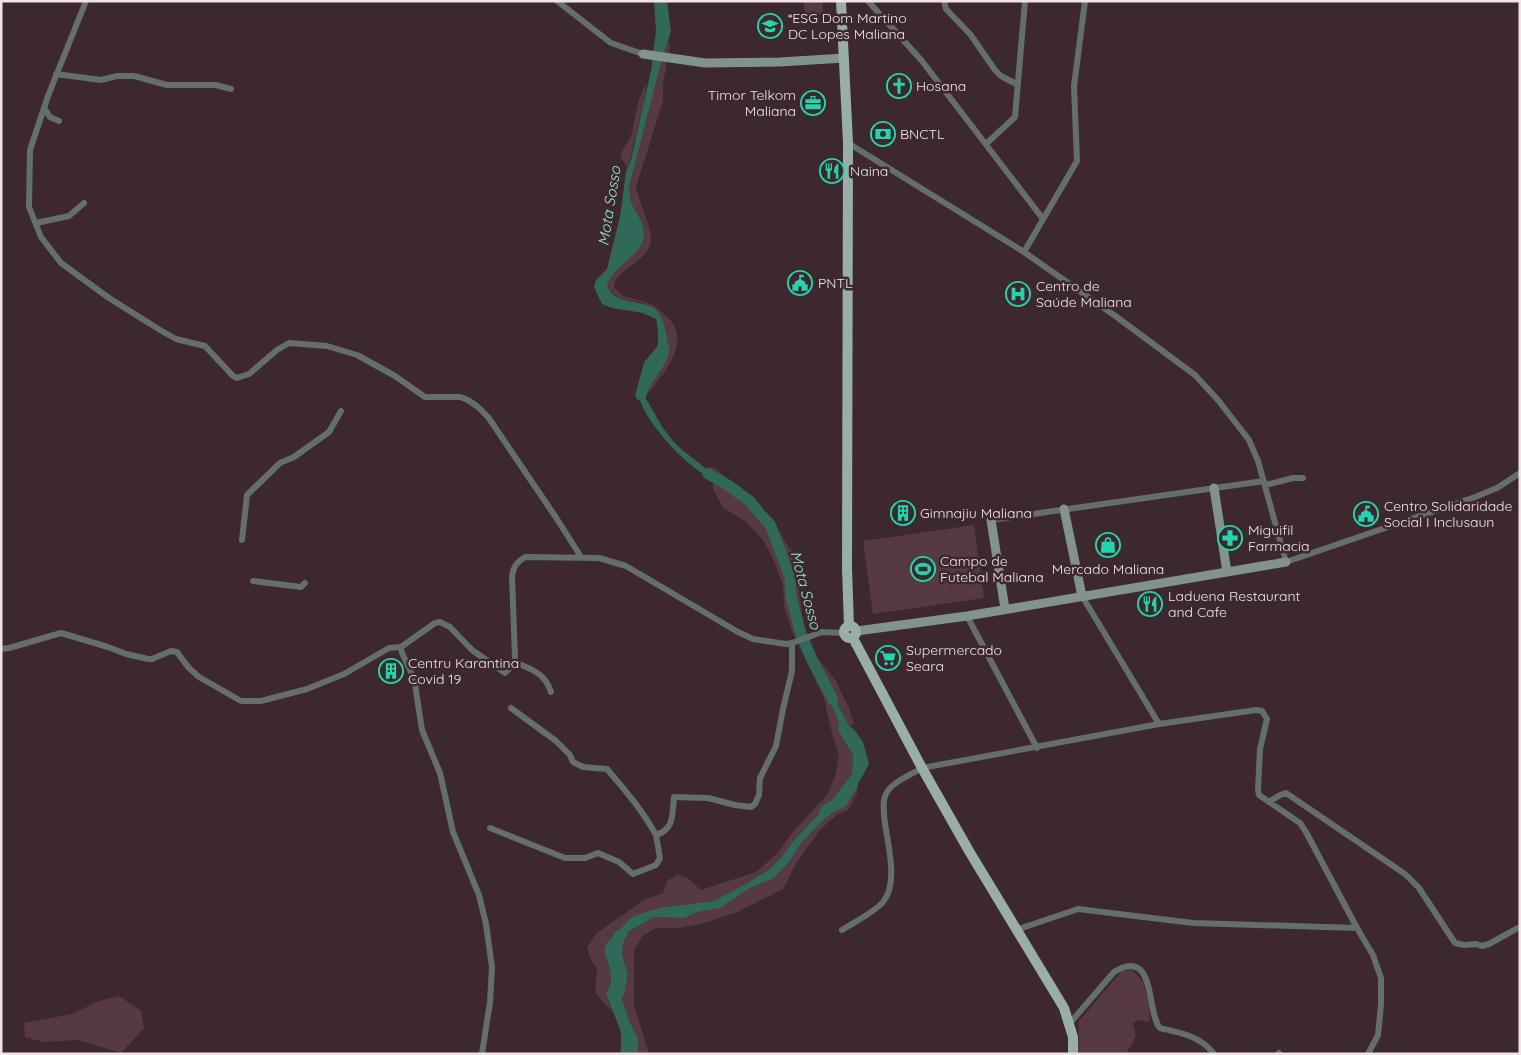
<svg xmlns="http://www.w3.org/2000/svg" width="1521" height="1055" viewBox="0 0 1521 1055" font-family="Quicksand,sans-serif">
<rect width="100%" height="100%" fill="#3c282d"/>
<path fill="#573941" d="M804 1H822L823 14 805 15Z
M669 40 670 47 663 84V101L636 187C639 203 651 224 651 239 652 257 624 267 616 280 614 282 614 285 614 287 625 301 633 297 648 303 654 305 659 310 664 314 696 339 663 375 645 397L648 388 661 369 662 317C657 313 651 306 646 304 628 298 619 304 607 286 613 264 644 256 644 234 645 223 635 212 631 202 630 197 630 192 629 187L658 70Z
M647 83 643 107 628 168C625 164 620 159 621 153 623 147 629 142 631 136 636 117 636 99 647 83Z
M706 467 715 468 741 491 751 498 771 518 788 546 795 553 800 567 799 590 804 631 819 660 836 681 849 708 854 725 848 724 829 688 825 686 839 723 838 730 853 755 852 774 832 800 792 842 782 857 767 871 744 885 713 901 666 907 617 933 606 945 604 952 610 968 611 982 606 994 612 1012 595 993 597 969 589 956 587 947 597 933 644 900 663 893 667 881 678 874 687 878 701 890 756 872 778 853 790 835 827 795 835 777 839 756 830 726 824 698 792 631 784 607 783 585 774 561 763 540 745 521 723 508 713 489V480L727 488 717 477Z
M974 525 984 598 873 614 863 541Z
M858 784 857 794 848 810 838 814 820 830 797 862 783 889 737 912 705 923 680 928H656L642 937 634 950V1005L649 1054H638V1038L630 1023 621 996 624 982 616 965 615 951 626 933 654 917 684 918 698 912 719 908 748 889 774 878 789 862 802 842Z
M1132 970 1143 982 1150 1007 1149 1022 1139 1020 1133 1023 1136 1036 1126 1054H1078L1079 1021 1122 971Z
M119 996 141 1011 144 1028 121 1053 78 1040 43 1042 25 1037 24 1023 72 1014 99 1001Z"/>
<path fill="#30695a" d="M654 1H667L671 31 659 70 629 187C630 192 630 197 631 202 635 212 645 223 644 234 644 256 613 264 607 286 609 289 611 293 614 295 628 306 653 298 662 318 664 322 664 328 666 333 667 339 669 349 668 356 663 371 650 382 645 397L663 428 673 441 681 449 717 477 728 490C713 480 697 471 684 459 671 447 632 406 640 387 642 384 645 381 647 378 657 360 661 338 656 319L643 313 612 308 602 304 594 287 596 280 607 269 620 217 626 172 631 160 651 71 656 31Z
M824 685 829 688 848 724 856 732 863 742 869 764 858 784 802 842 789 862 774 878 748 889 720 908 698 912 684 918 654 917 626 933 615 951 616 965 624 982 621 996 630 1023 638 1038V1054H618L621 1051V1032L606 994 611 982 610 968 604 952 606 944 632 917 648 911 666 907 713 901 744 885 767 871 782 857 792 842 832 800 852 774 853 755 838 730 839 723Z"/>
<g fill="none" stroke-linecap="round" stroke-linejoin="round">
<path stroke="#30695a" stroke-width="11" d="M641 395 649 365 664 347
M708 474 728 485 751 502 761 515 770 524 790 577 791 597 801 634 812 660 833 700
M825 812 829 808 842 802 852 785
M619 992 622 974 616 954 619 936 622 934"/>
<path stroke="#646f6b" stroke-width="6" d="M86 1 48 96 30 150 29 207 41 237 61 263 109 298 160 330 176 339 205 346 233 376 237 378 249 374 277 350 289 343 327 346 357 355 395 376 425 397H460L468 400 478 407 488 417 555 516 581 557
M557 1 611 43 643 54
M868 1 922 61 1043 219
M944 1 946 9 970 34 995 70 1001 76 1018 85
M56 74 101 80 117 76H134L167 85H216L231 89
M44 108 50 117 59 121
M848 143 1024 252 1114 315 1195 375 1218 400 1249 440 1258 461 1286 562 1475 497 1497 488 1520 473
M986 144 1015 117 1025 1
M36 223 69 216 84 203
M1024 252 1077 161 1074 86 1085 1
M1266 485 1293 478H1303
M991 520 1264 481
M242 540 247 495 280 463 294 457 329 432 341 411
M253 581 301 587 305 583
M967 616 1037 748
M401 647 402 653 412 674 415 684 422 730 440 773 453 832 479 895 486 924 492 967 490 1002 482 1054
M1 649 9 648 61 633 108 647 126 654 148 659H152L171 651 177 652 188 667 199 677 241 701H261L307 689 344 674 389 648 401 647 435 623 440 622 450 627 472 650 505 673 513 665 515 658 512 576C514 566 516 563 525 557L599 558 626 566 738 632 753 639 786 644 792 643 822 632 844 633
M514 662C531 669 545 673 551 692
M511 708 556 741 570 755 573 762 583 767 607 769C625 790 643 811 656 835
M1269 802 1280 795 1286 793 1405 874 1419 888 1455 943 1464 945 1476 944 1482 946 1489 944 1520 927
M490 828 565 858H585L598 853 619 862 633 874 656 865 660 858 656 835C675 829 672 814 674 797L708 798 735 805 751 807 755 804 759 795 760 778 776 746 783 709 792 671V643
M1357 928 1373 955 1381 978V1005L1378 1035 1368 1054
M842 930C854 922 875 912 883 902 900 881 886 840 884 815 884 807 882 800 887 792 894 781 911 775 922 768L1159 724
M1016 930 1078 909 1193 923 1357 928 1306 832 1300 823 1259 795 1258 790 1260 749 1267 719 1262 711 1256 710 1159 724 1082 596
M1070 1023 1114 972C1157 946 1146 1013 1160 1028 1180 1033 1201 1036 1214 1054
M1278 1054 1279 1053"/>
<path stroke="#82938d" stroke-width="9" d="M643 54 705 63 780 62 844 58
M1214 488 1227 572
M1064 509 1082 596
M991 520 1005 609
M857 631 967 616 1286 562"/>
<path stroke="#99aea7" stroke-width="10" d="M841 1 848 143 847 568 849 626
M844 632a6 6 0 1 1 12 0a6 6 0 1 1-12 0Z
M853 638 922 768 969 851 1064 1008 1073 1037V1054"/>
</g>
<defs>
<symbol id="school-ring" viewBox="-11 -11 22 22"><circle r="9.5" fill="#3c282d" stroke="#22d5af" stroke-width="1.5"/><path d="M0-5L7-2L0 1L-7-2ZM-4 1L0 2.5L4 1V4Q0 6-4 4Z" fill="#22d5af"/></symbol>
<symbol id="church-ring" viewBox="-11 -11 22 22"><circle r="9.5" fill="#3c282d" stroke="#22d5af" stroke-width="1.5"/><path d="M-1.2-6h2.4v3.5h3.3v2.4h-3.3V6h-2.4V-.1h-3.3v-2.4h3.3Z" fill="#22d5af"/></symbol>
<symbol id="office-ring" viewBox="-11 -11 22 22"><circle r="9.5" fill="#3c282d" stroke="#22d5af" stroke-width="1.5"/><path d="M-6-3h4V-5.5h4V-3h4V5H-6ZM-1-4.5V-3h2v-1.5ZM-6 0V1H6V0Z" fill="#22d5af"/></symbol>
<symbol id="bank-ring" viewBox="-11 -11 22 22"><circle r="9.5" fill="#3c282d" stroke="#22d5af" stroke-width="1.5"/><path d="M-6-4H6V4H-6ZM0-2.3a2.3 2.3 0 1 0 0 4.6a2.3 2.3 0 1 0 0-4.6Z" fill="#22d5af"/></symbol>
<symbol id="restaurant-ring" viewBox="-11 -11 22 22"><circle r="9.5" fill="#3c282d" stroke="#22d5af" stroke-width="1.5"/><path d="M-5-6h1v4h1v-4h1v4h1v-4h1v5L-1.5 .5V6h-2V.5L-5-1ZM5-6V6H3V1.5H1.5Q1.5-4 5-6Z" fill="#22d5af"/></symbol>
<symbol id="civic-ring" viewBox="-11 -11 22 22"><circle r="9.5" fill="#3c282d" stroke="#22d5af" stroke-width="1.5"/><path d="M-.6-6.5H3V-4.5H.6V-3L4-1V1h2V6H-6V1h2V-1L-.6-3ZM-1.2 2.5V6h2.4V2.5Z" fill="#22d5af"/></symbol>
<symbol id="hospital-ring" viewBox="-11 -11 22 22"><circle r="9.5" fill="#3c282d" stroke="#22d5af" stroke-width="1.5"/><path d="M-5-5h3v3.5h4V-5h3V5h-3V1.5h-4V5h-3Z" fill="#22d5af"/></symbol>
<symbol id="building-ring" viewBox="-11 -11 22 22"><circle r="9.5" fill="#3c282d" stroke="#22d5af" stroke-width="1.5"/><path d="M-4-6H4V6H1V3H-1V6H-4ZM-2.5-4.3h1.7v1.8h-1.7ZM.8-4.3h1.7v1.8H.8ZM-2.5-1h1.7V.8h-1.7ZM.8-1h1.7V.8H.8Z" fill="#22d5af"/></symbol>
<symbol id="pharmacy-ring" viewBox="-11 -11 22 22"><circle r="9.5" fill="#3c282d" stroke="#22d5af" stroke-width="1.5"/><path d="M-2-6h4v4h4v4h-4v4h-4v-4h-4v-4h4Z" fill="#22d5af"/></symbol>
<symbol id="shop-ring" viewBox="-11 -11 22 22"><circle r="9.5" fill="#3c282d" stroke="#22d5af" stroke-width="1.5"/><path d="M-5-2.5h2.3a2.7 3.5 0 0 1 5.4 0H5L5.5 6h-11ZM-1.5-2.5h3a1.5 2.3 0 0 0-3 0Z" fill="#22d5af"/></symbol>
<symbol id="stadium-ring" viewBox="-11 -11 22 22"><circle r="9.5" fill="#3c282d" stroke="#22d5af" stroke-width="1.5"/><path d="M0-5a6.5 5 0 1 0 0 10a6.5 5 0 1 0 0-10ZM-3.5-1.8h7v3.6h-7Z" fill="#22d5af"/></symbol>
<symbol id="supermarket-ring" viewBox="-11 -11 22 22"><circle r="9.5" fill="#3c282d" stroke="#22d5af" stroke-width="1.5"/><path d="M-6-5.5h2.5l.6 2H6L4.5 2H-2.5L-4.4-4H-6ZM-1.5 3.2a1.3 1.3 0 1 0 .1 0ZM3 3.2a1.3 1.3 0 1 0 .1 0Z" fill="#22d5af"/></symbol>
</defs>
<g fill-rule="evenodd">
<use href="#school-ring" x="756" y="12" width="28" height="28"/>
<use href="#church-ring" x="885" y="72" width="28" height="28"/>
<use href="#office-ring" x="799" y="89" width="28" height="28"/>
<use href="#bank-ring" x="869" y="120" width="28" height="28"/>
<use href="#restaurant-ring" x="818" y="157" width="28" height="28"/>
<use href="#civic-ring" x="786" y="269" width="28" height="28"/>
<use href="#hospital-ring" x="1004" y="280" width="28" height="28"/>
<use href="#building-ring" x="889" y="499" width="28" height="28"/>
<use href="#civic-ring" x="1352" y="500" width="28" height="28"/>
<use href="#pharmacy-ring" x="1216" y="524" width="28" height="28"/>
<use href="#shop-ring" x="1094" y="531" width="28" height="28"/>
<use href="#stadium-ring" x="909" y="555" width="28" height="28"/>
<use href="#restaurant-ring" x="1136" y="590" width="28" height="28"/>
<use href="#supermarket-ring" x="874" y="644" width="28" height="28"/>
<use href="#building-ring" x="377" y="657" width="28" height="28"/>
</g>
<g text-anchor="middle" dominant-baseline="central" stroke-width="5" stroke-linejoin="round" paint-order="stroke">
<g font-size="14" fill="#f1e3e6" stroke="#3c282d" text-anchor="start">
<text x="788" y="18">*ESG Dom Martino<tspan x="788" dy="16">DC Lopes Maliana</tspan></text>
<text x="916" y="86">Hosana</text>
<text x="796" y="95" text-anchor="end">Timor Telkom<tspan x="796" dy="16">Maliana</tspan></text>
<text x="900" y="134">BNCTL</text>
<text x="850" y="171">Naina</text>
<text x="818" y="283">PNTL</text>
<text x="1036" y="286">Centro de<tspan x="1036" dy="16">Saúde Maliana</tspan></text>
<text x="1384" y="506">Centro Solidaridade<tspan x="1384" dy="16">Social I Inclusaun</tspan></text>
<text x="920" y="513">Gimnajiu Maliana</text>
<text x="1248" y="530">Miguifil<tspan x="1248" dy="16">Farmacia</tspan></text>
<text x="940" y="561">Campo de<tspan x="940" dy="16">Futebal Maliana</tspan></text>
<text x="1108" y="569" text-anchor="middle">Mercado Maliana</text>
<text x="1168" y="596">Laduena Restaurant<tspan x="1168" dy="16">and Cafe</tspan></text>
<text x="906" y="650">Supermercado<tspan x="906" dy="16">Seara</tspan></text>
<text x="408" y="663">Centru Karantina<tspan x="408" dy="16">Covid 19</tspan></text>
</g>
<g font-size="15" font-style="italic" fill="#8de8cd" stroke="#3c282d">
<text transform="translate(609 206) rotate(-81)">Mota Sosso</text>
<text transform="translate(806 590) rotate(75)">Mota Sosso</text>
</g>
</g>
<rect width="1521" height="1055" fill="none" stroke="#f1e3e6" stroke-width="5"/>
</svg>
